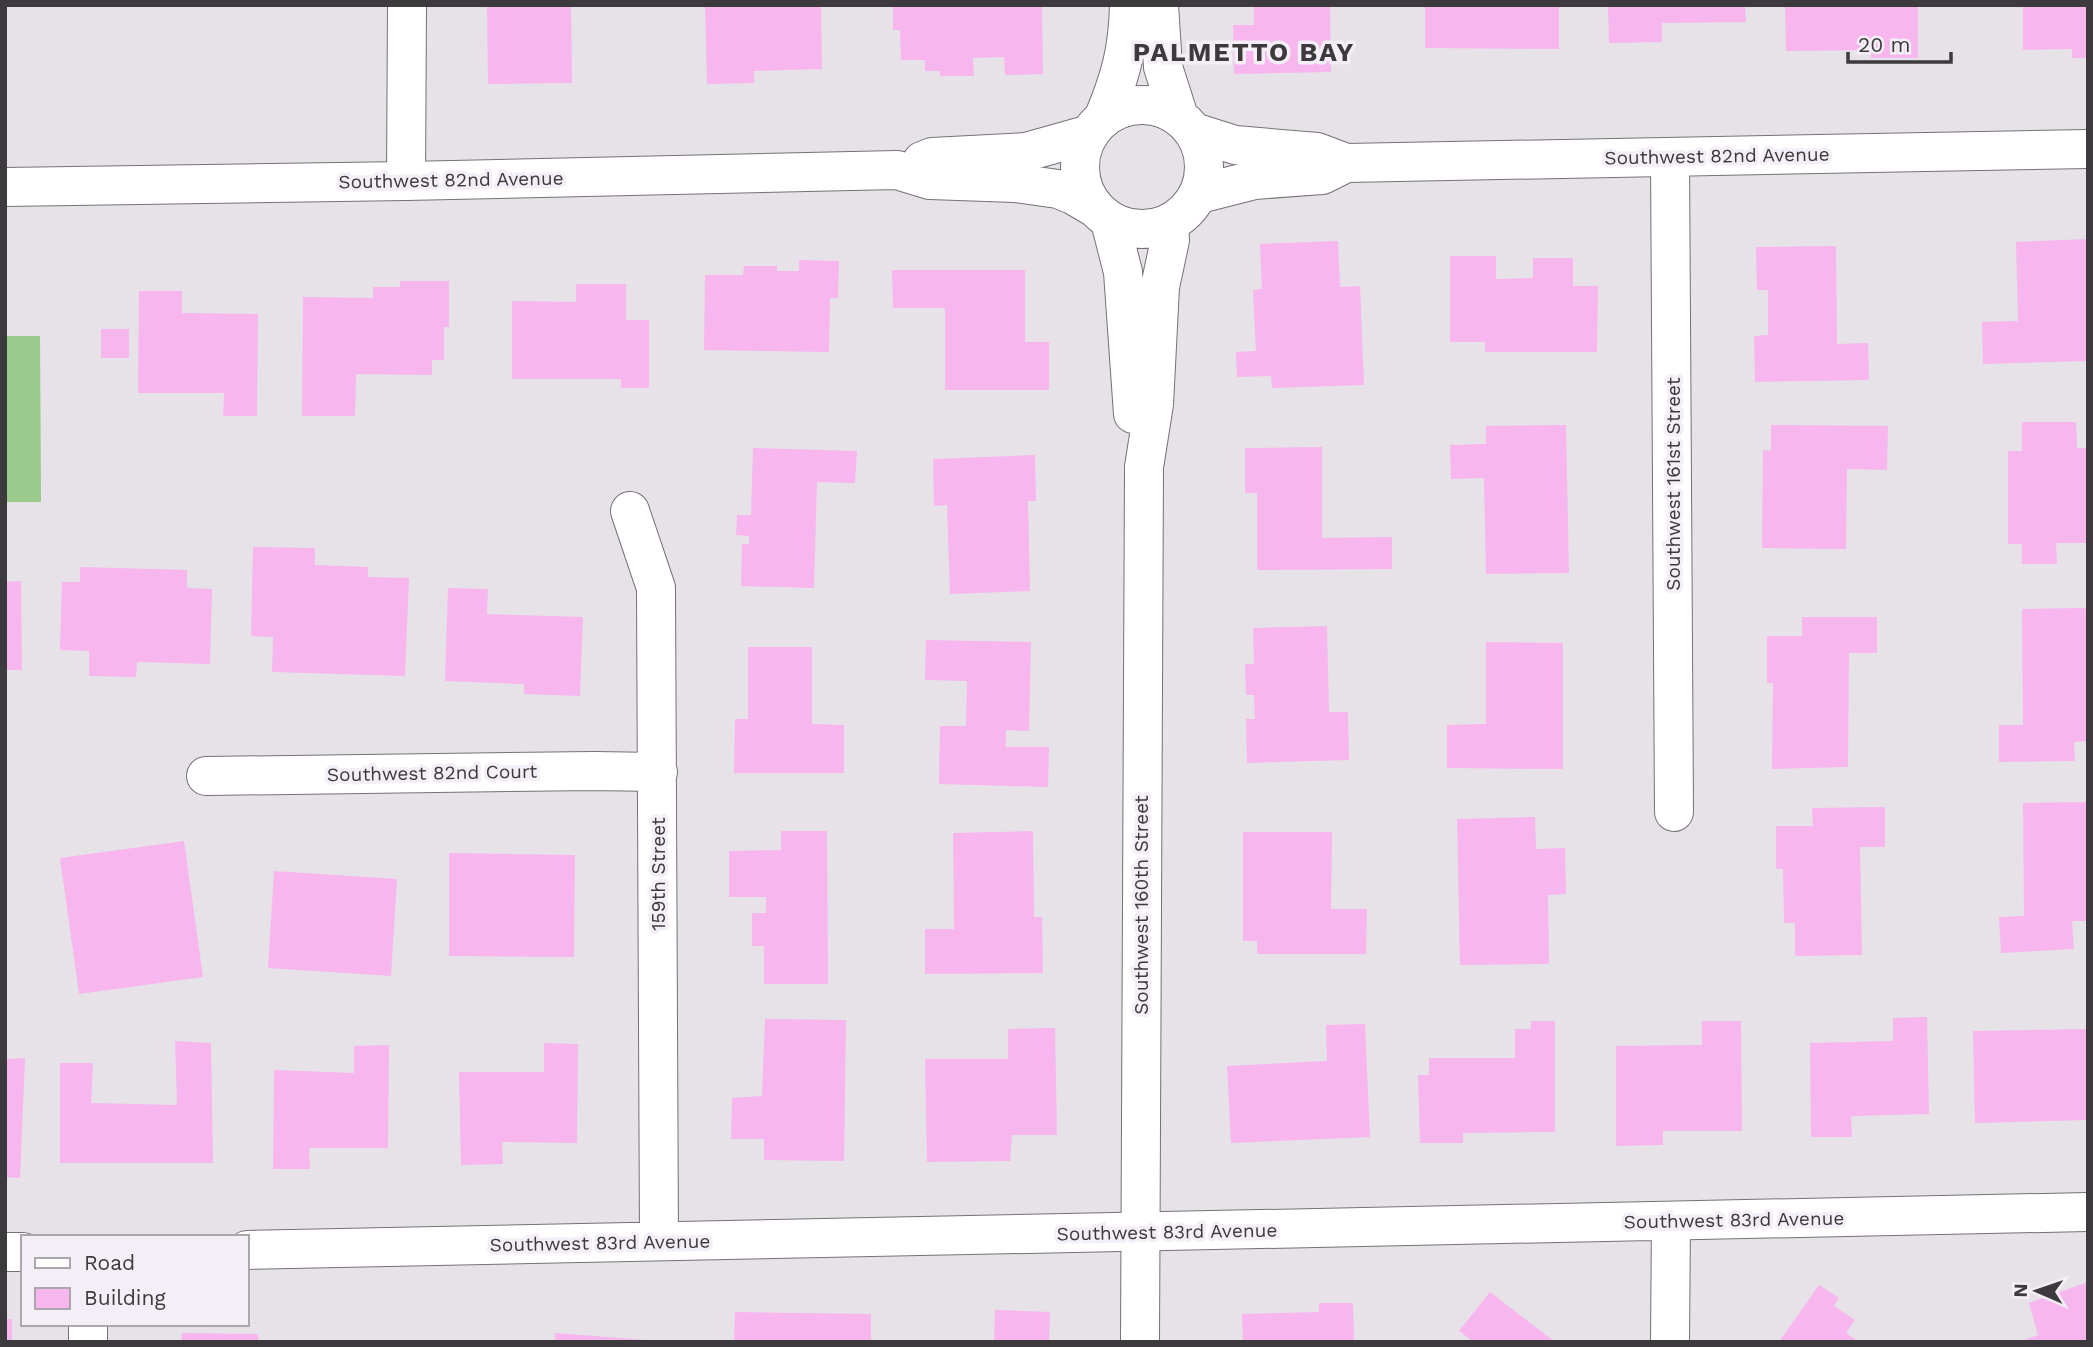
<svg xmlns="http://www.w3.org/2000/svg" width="2093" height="1347" viewBox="0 0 2093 1347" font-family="'Work Sans',sans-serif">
<rect width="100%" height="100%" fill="#e7e1e8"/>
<path fill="#9bc88c" d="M5 336H40L41 502H5Z"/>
<path fill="#f7b6ee" d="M487 5H571L572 83 488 84Z
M705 5H821L822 69 754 71V83L707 84Z
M893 5H1042L1043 74 1005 75 1004 57 973 58 974 76H940V71H925V60H901L900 30H893Z
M1254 5H1330L1331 72 1234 74 1233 25H1254Z
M1425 5H1559V49L1425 48Z
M1608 5H1745L1746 22 1662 23V42L1609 43Z
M1785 5H1918V58H1871V50L1786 51Z
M2023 5H2088V58H2072V49L2023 50Z
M2088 239V361L1983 364 1982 322 2018 321 2016 242Z
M1338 241 1340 287 1360 286 1364 385 1272 388 1271 376 1237 377 1236 352 1256 351 1253 290 1262 289 1260 244Z
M1836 246 1837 344 1868 343 1869 380 1755 382 1754 336 1768 335V290H1757L1756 247Z
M1450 256H1496V279L1533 278V258H1573V286H1598L1597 352H1485V342H1450Z
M799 260 839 261 838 298H830L829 352 704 350 705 275H743L744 266H777V271H799Z
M892 270H1025V342H1049V390H945V308H893Z
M400 281H449V327H444V360H432V375L356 374 355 416H302L303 297 373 298V287H400Z
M576 284H626V320H649V388H621V379H512V301L576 302Z
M139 291H182V313L258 314 257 416H223L224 393H138Z
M101 329H129V358H101Z
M2022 422H2076L2077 448H2088V543H2056L2057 564H2022V544H2008V451H2022Z
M1566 425 1569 573 1486 574 1484 478 1451 479 1450 445 1486 444V426Z
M1771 425 1888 426 1887 470 1847 469 1846 549 1762 548 1763 450 1771 451Z
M1322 447V538L1392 537V569L1257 570V493H1245V448Z
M753 448 857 451 855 483 817 482 814 588 741 586 742 544H749V536L736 535 737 515H751Z
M1035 455 1036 501H1028L1030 591 950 594 947 505 934 506 933 459Z
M253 547 315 548V565L368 567V577L409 578 405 676 272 672 273 637 251 636Z
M80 567 187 570V588L212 589 210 664 137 662 136 677 89 676V651L60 650 62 582H80Z
M21 581 22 670H5V582Z
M448 588 488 589 487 614 583 617 580 696 524 694V684L445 681Z
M2088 608V741L2074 742 2075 761 1999 762V725H2023L2022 609Z
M1802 617H1877V653H1849L1848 767 1772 769 1773 683H1767V636H1802Z
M1327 626 1329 712H1348L1349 760 1247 763 1246 719H1255L1254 695H1246L1245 664H1254L1253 628Z
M926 640 1031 642 1029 731 1006 730V747H1049L1048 787 939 784 940 726H966L967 681 925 680Z
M1486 642 1563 643V769L1447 768V725L1486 724Z
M748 647H812V724L844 725V773H734L735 719H748Z
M2088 802V921H2072L2074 949 2001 953 1999 917 2024 916 2023 803Z
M1885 807V847H1860L1862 955 1795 956V923H1784L1783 869H1776V826H1813L1812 808Z
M1535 817 1536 849 1565 848 1566 894 1548 895 1549 964 1460 965 1457 819Z
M781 831H827L828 984H764V946H752V913H766V897H729V851L781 850Z
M1033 831 1034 917H1042L1043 973 925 974V929H954L953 833Z
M1243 832H1332L1331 909H1367L1366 954H1257V941H1243Z
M184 841 203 977 79 994 60 858Z
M449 853 575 855 574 957 449 956Z
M274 871 397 879 391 976 268 968Z
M1927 1017 1929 1114 1851 1116 1852 1137H1811L1810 1043 1893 1041V1018Z
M765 1019 846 1020 844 1161 764 1160V1139H731L732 1098 762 1096Z
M1531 1021H1555V1132L1463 1133V1143H1420L1418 1075H1429V1058H1515V1029H1531Z
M1702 1021H1741L1742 1131H1663V1145L1616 1146V1046L1702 1045Z
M1365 1024 1370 1137 1231 1143 1227 1066 1327 1061 1326 1025Z
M1055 1028 1057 1135H1012L1010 1161 927 1162 925 1059H1008V1029Z
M2088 1029V1120L1975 1123 1973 1031Z
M175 1041 211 1043 213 1163H60V1063H93L91 1103 177 1105Z
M544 1043 578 1044 577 1143 502 1142 503 1164 461 1165 459 1072H544Z
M389 1045 388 1148H309L310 1169H273L274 1070 354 1073V1046Z
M25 1058 20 1178 5 1177V1059Z
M2088 1282V1342H2018L2038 1335 2029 1303Z
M1819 1285 1839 1298 1834 1306 1855 1320 1846 1333 1859 1342H1779Z
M1490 1292 1555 1342H1474L1459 1331Z
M1319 1303H1353L1354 1342H1243L1242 1314 1319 1312Z
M995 1310 1050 1312 1049 1342H994Z
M735 1312 871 1314V1342H734Z
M5 1319H12V1342H5Z
M182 1333 258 1334V1342H182Z
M555 1333 647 1340V1342H555Z"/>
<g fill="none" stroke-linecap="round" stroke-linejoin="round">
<defs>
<path id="minor" d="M1670 157 1674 812
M406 181 407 5
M630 511 656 588 659 1241
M206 776 594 771 658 772
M247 1250 2088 1212
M5 1252H23
M88 1342V1324
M1670 1342 1671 1221"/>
<path id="tertiary" d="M1159 5 1163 67 1179 117
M1080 167a62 62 0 1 1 124 0a62 62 0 1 1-124 0Z
M1103 119C1120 78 1128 51 1129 5
M1194 132 1235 145 1317 152 1346 163 2088 149
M922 161 932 157 1026 152 1090 134
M5 187 406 181 897 170 930 180 1015 183 1058 189 1073 195 1095 208
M1199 194 1254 180 1322 175 1346 163
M1110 221 1123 272 1133 414
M1140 1342 1144 467 1154 404 1160 287 1170 240 1169 224"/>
</defs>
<use href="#minor" stroke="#767178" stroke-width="40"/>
<use href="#tertiary" stroke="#767178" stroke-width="40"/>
<use href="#minor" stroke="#fff" stroke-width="38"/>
<use href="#tertiary" stroke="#fff" stroke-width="38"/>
</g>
<g text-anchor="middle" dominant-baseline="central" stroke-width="7" stroke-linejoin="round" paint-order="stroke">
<g font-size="19" fill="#3c3a3d" stroke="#f4eef6">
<text transform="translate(1717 156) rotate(-1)">Southwest 82nd Avenue</text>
<text transform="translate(451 180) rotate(-1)">Southwest 82nd Avenue</text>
<text transform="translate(1673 484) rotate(-90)">Southwest 161st Street</text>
<text transform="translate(432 773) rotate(-1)">Southwest 82nd Court</text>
<text transform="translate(658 874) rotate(-90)">159th Street</text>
<text transform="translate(1141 905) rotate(-90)">Southwest 160th Street</text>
<text transform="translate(1734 1220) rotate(-1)">Southwest 83rd Avenue</text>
<text transform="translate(1167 1232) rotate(-1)">Southwest 83rd Avenue</text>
<text transform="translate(600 1243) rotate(-1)">Southwest 83rd Avenue</text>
</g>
<g font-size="26" font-weight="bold" letter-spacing="2" fill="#3c3a3d" stroke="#f4eef6">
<text x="1244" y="52">PALMETTO BAY</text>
</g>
</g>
<rect width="2093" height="1347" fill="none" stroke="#3c3a3d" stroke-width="14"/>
<rect x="21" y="1235" width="228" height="91" fill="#f4eef6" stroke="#aaa6ac" stroke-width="2"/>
<rect x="35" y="1258" width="35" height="10" fill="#ffffff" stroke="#aaa6ac" stroke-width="2"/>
<text x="84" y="1270" font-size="21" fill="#3c3a3d">Road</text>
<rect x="35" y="1288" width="35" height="21" fill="#f7b6ee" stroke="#aaa6ac" stroke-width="2"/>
<text x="84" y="1305" font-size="21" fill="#3c3a3d">Building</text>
<g transform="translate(2037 1291) rotate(272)" stroke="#f4eef6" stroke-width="5" paint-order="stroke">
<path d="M0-5L12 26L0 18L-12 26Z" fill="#3c3a3d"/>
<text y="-10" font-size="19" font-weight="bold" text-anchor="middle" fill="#3c3a3d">N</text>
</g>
<path d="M1848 52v10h103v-10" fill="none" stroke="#3c3a3d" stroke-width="3.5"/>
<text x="1858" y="52" font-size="21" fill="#3c3a3d" stroke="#f4eef6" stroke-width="5" paint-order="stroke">20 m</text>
</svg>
